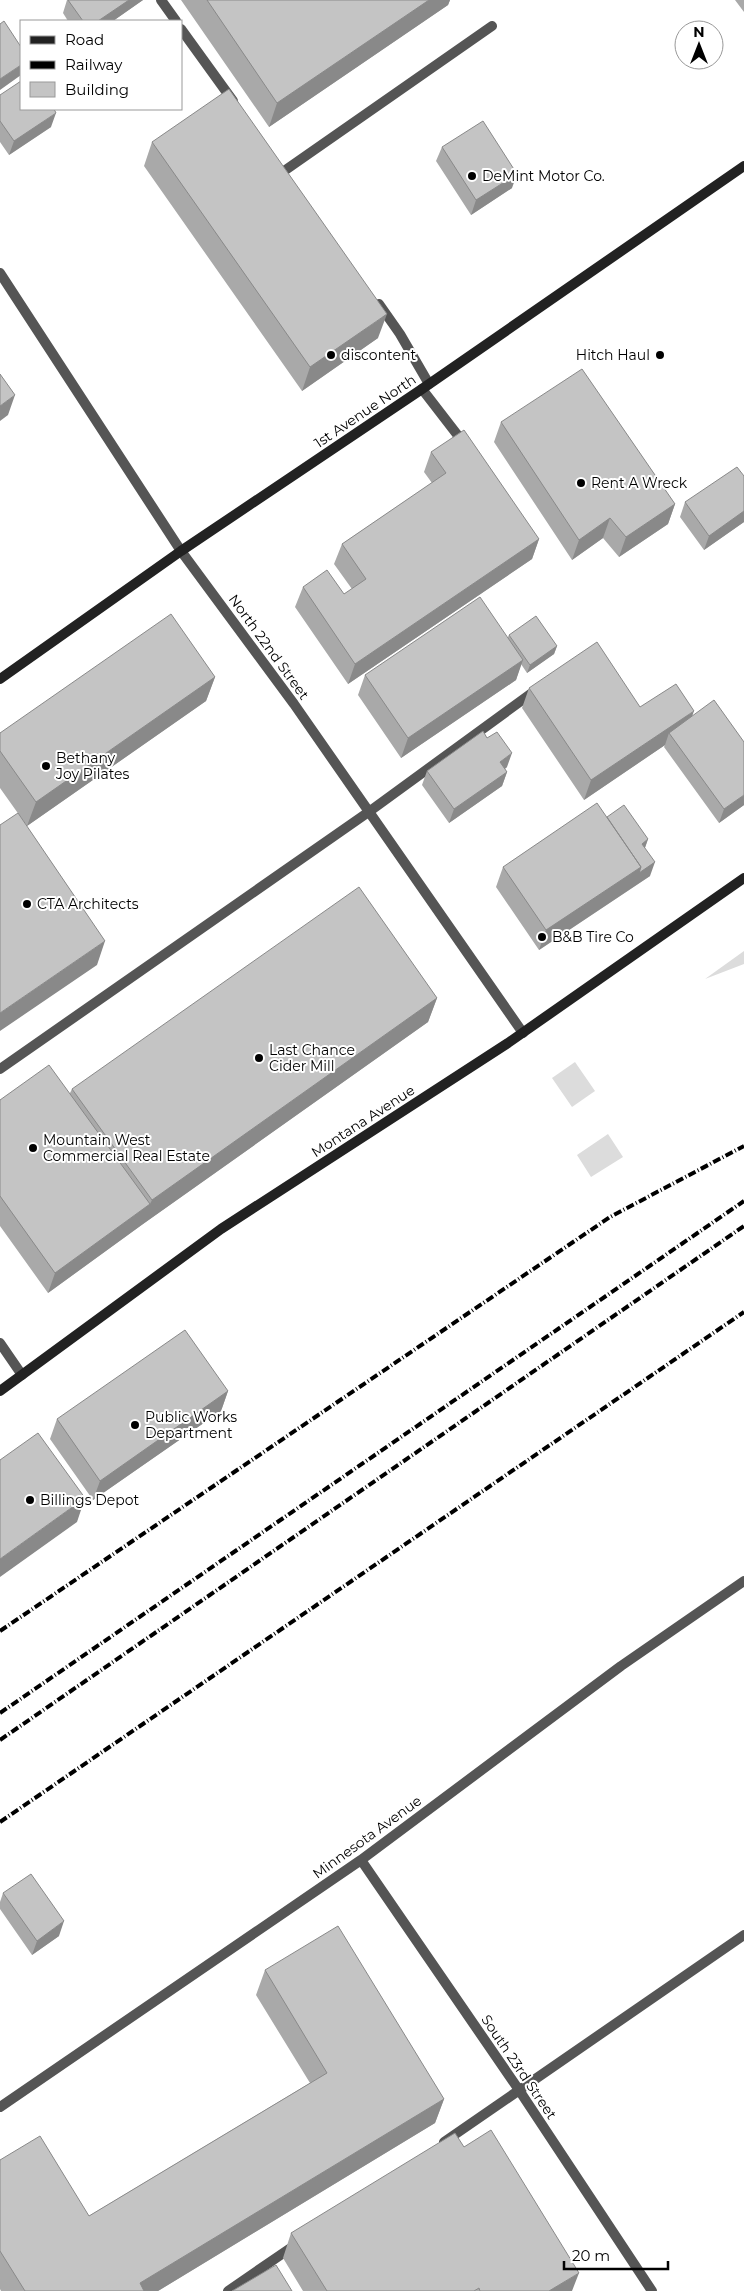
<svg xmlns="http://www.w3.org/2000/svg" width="744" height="2291" viewBox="0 0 744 2291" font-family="Montserrat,sans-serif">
<rect width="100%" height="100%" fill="#fff"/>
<path fill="#dcdcdc" d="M744 951V964L705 979Z
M575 1062 595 1091 572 1107 552 1078Z
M608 1134 623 1157 591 1177 577 1155Z"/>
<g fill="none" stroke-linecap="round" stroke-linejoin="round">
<path stroke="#555" stroke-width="10" d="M161 0 176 21
M181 29 233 101
M284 171 492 26
M379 304 400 334 429 384
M422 389 466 446
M0 1069 370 811 536 690
M444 2142 744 1935
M228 2291 295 2245"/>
<path stroke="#555" stroke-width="10" d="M0 273 181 551 294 704 523 1033
M0 1343 22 1375
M361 1860 519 2090 652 2291
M0 2107 361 1860 621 1666 744 1581"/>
<path stroke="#222" stroke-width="10" d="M0 679 181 551 422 389 744 166
M0 1391 221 1229 508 1043 744 878"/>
<path stroke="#000" stroke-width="4" stroke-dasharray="8 2.5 1 2.5" stroke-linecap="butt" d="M0 1631 610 1217 744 1146
M0 1713 744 1201
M0 1740 744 1226
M0 1822 744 1312"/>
</g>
<path fill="#a9a9a9" d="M67 0H143L113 21H68L63 13Z
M181 0H450L448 5 269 127Z
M735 0H744V12Z
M0 95 51 127 9 155 0 142Z
M152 142 378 338 302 391 144 166Z
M442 147 512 188 471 215 436 161Z
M501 422 675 504 668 524 619 557 603 538 572 560 494 442Z
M431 452 539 539 532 559 348 684 295 607 303 587 344 594 352 589 334 564 342 544 432 483 424 472Z
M744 476V522L704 550 680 517 685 502Z
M509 635 557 646 554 654 527 673 521 664 516 680 401 758 358 695 365 675 508 637Z
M215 677 206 701 27 826 0 788V733Z
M529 688 692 716 744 805 719 823 664 747 665 745 584 800 522 708Z
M487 738 507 767 505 769 507 772 502 786 449 823 422 785 427 771Z
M607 817 648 839 645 848 650 876 539 950 496 887 503 867Z
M437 998 428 1022 143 1224 48 1293 0 1226V1100L70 1093 72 1089Z
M228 1391 221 1411 93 1500 50 1439 57 1419Z
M3 1893 59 1936 32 1955 0 1909V1902Z
M265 1970 444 2099 435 2123 158 2291H1L0 2289V2160L89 2216 310 2083 256 1995Z
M464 2147 572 2291H303L283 2258 291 2233Z"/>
<path fill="#898989" d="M129 0H143L113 21H98Z
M429 0H450L448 5 269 127 277 103Z
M21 65V75L0 90V79Z
M56 113 51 127 9 155 14 141Z
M517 174 512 188 471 215 476 200Z
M387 314 378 338 302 391 310 367Z
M15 395 8 415 0 421V406Z
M675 504 668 524 619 557 626 537Z
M744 511V522L704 550 709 536Z
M610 518 603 538 572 560 579 540Z
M539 539 532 559 348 684 355 664Z
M557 646 554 654 527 673 530 665Z
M523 660 516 680 401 758 408 738Z
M215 677 206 701 27 826 36 802Z
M694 711 687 731 669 733 665 745 584 800 591 780Z
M512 753 507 767 495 776 500 762Z
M507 772 502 786 449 823 454 809Z
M744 795V805L719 823 724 809Z
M648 839 643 853 642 844Z
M655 862 650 876 539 950 546 930 641 867Z
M105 941 97 965 0 1031V1013Z
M437 998 428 1022 143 1224 48 1293 55 1273 150 1204 152 1200Z
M228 1391 221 1411 93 1500 100 1481Z
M85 1498 77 1522 0 1577V1559Z
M64 1921 59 1936 32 1955 37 1941Z
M444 2099 435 2123 158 2291H137L140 2283Z
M579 2273 572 2291H549Z"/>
<path fill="#c4c4c4" stroke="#898989" d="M68 0H129L98 21H83Z
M207 0H429L277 103Z
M4 21 21 47V65L0 79V24Z
M21 81V109H54L56 113 14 141 0 121V95Z
M229 89 387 314 310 367 152 142Z
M483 121 517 174 476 200 442 147Z
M582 369 675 504 626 537 610 518 579 540 501 422Z
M0 374 15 395 0 406Z
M464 430 539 539 355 664 303 587 327 570 344 594 366 579 342 544 446 473 431 452Z
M737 467 744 476V511L709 536 685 502Z
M480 597 523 660 408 738 365 675Z
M171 614 215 677 36 802 0 751V733Z
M536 616 557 646 530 665 509 635Z
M597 642 640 707 676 684 694 711 591 780 529 688Z
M714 700 744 742V795L724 809 669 733Z
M483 731 487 738 497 732 512 753 500 762 507 772 454 809 427 771Z
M597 803 641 867 546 930 503 867Z
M624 805 648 839 642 844 655 862 639 873 641 867 607 817Z
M18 813 105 941 0 1013V825Z
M359 887 437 998 152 1200 72 1089Z
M49 1065 150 1204 55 1273 0 1196V1100Z
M185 1330 228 1391 100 1481 57 1419Z
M38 1433 85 1498 0 1559V1460Z
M31 1874 64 1921 37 1941 3 1893Z
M338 1926 444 2099 140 2283 144 2291H25L0 2251V2160L40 2136 89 2216 327 2073 265 1970Z
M491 2130 579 2273 549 2291H480L479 2288 474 2291H327L291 2233 455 2133 464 2147Z
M276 2265 292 2291H232Z"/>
<g fill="#000" stroke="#fff" stroke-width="2">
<circle cx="472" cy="176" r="5"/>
<circle cx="331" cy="355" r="5"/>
<circle cx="660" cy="355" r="5"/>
<circle cx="581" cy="483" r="5"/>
<circle cx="46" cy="766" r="5"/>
<circle cx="27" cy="904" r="5"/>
<circle cx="542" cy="937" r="5"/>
<circle cx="259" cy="1058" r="5"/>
<circle cx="33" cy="1148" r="5"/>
<circle cx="135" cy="1425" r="5"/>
<circle cx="30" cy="1500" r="5"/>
</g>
<g text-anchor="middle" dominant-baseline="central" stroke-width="4" stroke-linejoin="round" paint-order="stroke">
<g font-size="14" fill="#000" stroke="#fff" text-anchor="start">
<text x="482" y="176">DeMint Motor Co.</text>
<text x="341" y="355">discontent</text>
<text x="650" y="355" text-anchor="end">Hitch Haul</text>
<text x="591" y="483">Rent A Wreck</text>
<text x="56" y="758">Bethany<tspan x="56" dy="16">Joy Pilates</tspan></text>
<text x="37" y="904">CTA Architects</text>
<text x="552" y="937">B&amp;B Tire Co</text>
<text x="269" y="1050">Last Chance<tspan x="269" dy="16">Cider Mill</tspan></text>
<text x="43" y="1140">Mountain West<tspan x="43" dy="16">Commercial Real Estate</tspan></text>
<text x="145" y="1417">Public Works<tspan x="145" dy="16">Department</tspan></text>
<text x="40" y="1500">Billings Depot</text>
</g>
<g font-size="14" fill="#000" stroke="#fff">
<text transform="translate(365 411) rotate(-34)">1st Avenue North</text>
<text transform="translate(269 647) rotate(54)">North 22nd Street</text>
<text transform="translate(363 1121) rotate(-33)">Montana Avenue</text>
<text transform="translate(367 1837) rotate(-36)">Minnesota Avenue</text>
<text transform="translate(519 2067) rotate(56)">South 23rd Street</text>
</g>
</g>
<rect x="20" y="20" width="162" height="90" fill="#ffffff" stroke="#999999"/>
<rect x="30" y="36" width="25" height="8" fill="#222222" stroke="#999999"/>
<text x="65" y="45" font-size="15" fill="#000000">Road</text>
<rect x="30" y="61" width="25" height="8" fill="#000000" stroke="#999999"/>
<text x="65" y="70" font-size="15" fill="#000000">Railway</text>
<rect x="30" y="82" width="25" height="15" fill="#c4c4c4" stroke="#999999"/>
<text x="65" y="95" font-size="15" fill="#000000">Building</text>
<g transform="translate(699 45)"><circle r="24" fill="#ffffff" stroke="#999999"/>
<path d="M0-4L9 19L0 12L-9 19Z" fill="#000000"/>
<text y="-8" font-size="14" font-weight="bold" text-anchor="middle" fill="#000000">N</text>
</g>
<path d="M564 2261v8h104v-8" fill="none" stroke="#000000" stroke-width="2.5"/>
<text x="572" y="2261" font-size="15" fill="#000000" stroke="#ffffff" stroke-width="4" paint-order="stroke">20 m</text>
</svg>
